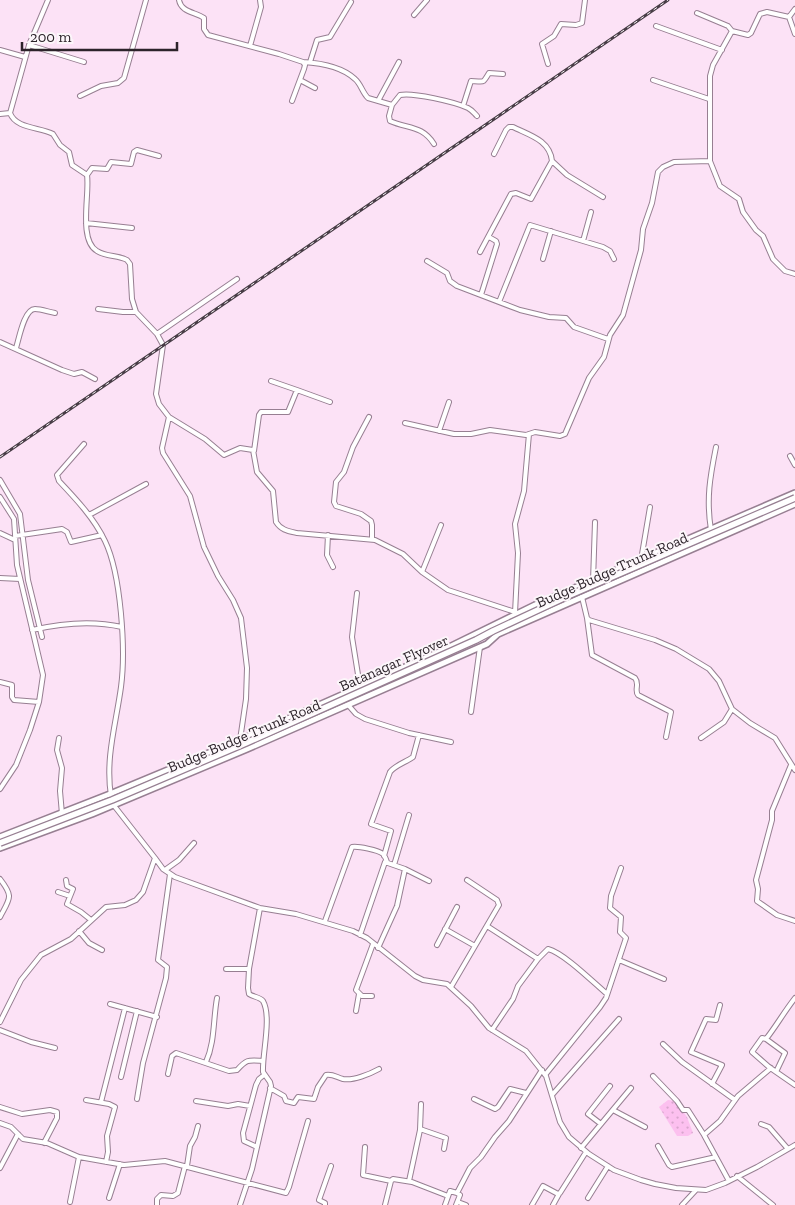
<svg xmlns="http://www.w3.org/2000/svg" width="795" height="1205" viewBox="0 0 795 1205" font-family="'Zilla Slab',serif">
<defs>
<pattern id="park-dots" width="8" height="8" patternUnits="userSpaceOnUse" patternTransform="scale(1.25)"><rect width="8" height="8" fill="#fcc0ef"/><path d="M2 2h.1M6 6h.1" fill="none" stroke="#d8a5cd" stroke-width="1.8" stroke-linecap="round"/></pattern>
</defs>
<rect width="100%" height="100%" fill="#fce2f6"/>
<path fill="url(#park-dots)" d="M668 1100 676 1101 687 1117 693 1133 688 1136H677L659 1107Z"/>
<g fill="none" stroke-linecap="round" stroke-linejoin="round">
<defs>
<path id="minor" d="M48 0 29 45 10 113C16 129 40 127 53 134L60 145 69 152 72 165 87 175C90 193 78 240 97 251 106 257 118 255 127 260L130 264 132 299 136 312 157 334 163 345 156 394 159 404 169 417 162 448 163 453 190 496 204 547 218 576 233 600 241 618 247 668 246 699 240 740
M179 0C181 12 195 12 204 18V29L208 35 279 54 303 62 305 65 304 69 292 101
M795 9 789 17 767 12 760 14 751 33 748 35 732 31 713 65 710 76V161L720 186 739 199 743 212 756 230 763 236 773 259 785 271 795 274
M697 13 728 26 732 31
M414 15 427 0
M789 17 795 34
M656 26 722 50
M29 45 84 62
M250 46 261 7 260 0
M0 50 25 57
M303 62C321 63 341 66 355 79 361 84 362 92 368 98L392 105 400 95C412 92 455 102 468 108 472 110 474 113 477 116
M310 62 317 40 330 37 351 2
M548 64 542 44 554 36 561 24 576 25 582 23 585 0
M300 80 315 88
M653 80 709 99
M80 96 101 86 118 83 124 78 146 0
M378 101 399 62
M392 105 389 116 390 121C408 129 422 125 434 144
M463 106 471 81C484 81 482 85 489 73L503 74
M0 114 10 113
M552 161 567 175 603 197
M87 175 92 168 107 169 111 162 131 164 134 152 137 150 159 156
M86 223 132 228
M583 241 591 212
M480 252 511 194 516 193 531 199 552 161C550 140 529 135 513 127H509L506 130 494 154
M543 259 551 231
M427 261 447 273 450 281 457 286 520 310 549 317 566 318 574 327 608 339
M481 295 497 244 496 241 489 237
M499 302 530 225 603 247 610 251 614 259
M98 309 123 312H136
M157 334 237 279
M0 342 62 370 74 374 82 372 95 379
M16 348C19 339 24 309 35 309 41 309 49 312 55 313
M271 381 297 390
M169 417 205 439 224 455 240 448 253 450 257 472 273 491 276 522C281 530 288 531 297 533L375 540 403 554 422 572 448 590 515 612
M369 417 353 447 344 472 336 482 334 502 336 506 361 514 371 521 372 525V539
M405 423 454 434H471L490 430 526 435 535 432 560 436 565 434 589 378 604 357 610 335 623 315 641 250 643 229 652 203 658 172 663 167 674 162 710 161
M439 431 449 402
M84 444 57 475 59 481C76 499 94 518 105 541 121 574 126 650 121 687 116 724 105 758 111 796
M254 451 259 415 261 412H288L297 390 330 402
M790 456 795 465
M0 480 20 514 28 580 42 637
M0 497 14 519 17 565 43 675 39 702 30 730 16 765 0 789
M89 515 146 484
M711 530C706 499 710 477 716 447
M0 533 15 540
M328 535 327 555 333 567
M15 536 62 529 67 532 71 542 102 535
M641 560 650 507
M422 572 441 525
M0 578 20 579
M593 581 595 522
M357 593 352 637 360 687
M582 597 587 618 589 620 655 640 676 649 709 669 719 681 732 709 750 723 775 738 795 770
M515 613 518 553 515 524 524 491 529 434
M587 618 592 655 635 678C640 684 634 690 638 695L671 712 666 737
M32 630C62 623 92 620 122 627
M0 682 12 685V697L14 700 39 702
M349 706 356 714 365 719 409 733 451 742
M471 712 480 647
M59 738 57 750 62 768 60 791 62 814
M701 738 724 722 732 709
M791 765 772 811V820L756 880 758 889 757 901 777 915 795 921
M112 803 155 858 163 869 175 877 260 908 296 914 353 931 367 938 415 976 423 980 447 984 471 1006 489 1028 526 1051 546 1076 560 1122 569 1137 589 1154 614 1170 641 1180 655 1184 676 1188 706 1190 725 1183 757 1167 795 1145
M384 856 391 831 371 824 390 772C394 766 406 762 413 757L419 735
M394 865 409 815
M165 870 179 860 194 843
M0 879C14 897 10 898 0 917
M66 880 67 886 73 889 67 904 81 912 91 920
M58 892 70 896
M325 921 352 847C358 846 378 850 383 854 385 856 386 859 387 862
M487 926 538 959
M445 929 475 946
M79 931 89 943 102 950
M360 935 385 862 405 869 429 881
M437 945 457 907
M378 948 397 906 405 869
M619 960 664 979
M226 969H249
M451 987 499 905 497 900 467 880
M372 996H362L356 990 373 944
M795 998C784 1012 777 1025 766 1039L762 1038 752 1052 769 1067 795 1085
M110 1004 157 1017
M356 1011 359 994
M0 1022 21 980 41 955 71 939 106 907 125 905 136 900 143 892 155 858
M0 1030 31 1042 55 1048
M492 1030 513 999 518 986 538 959 548 949C564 953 594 983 607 994
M766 1039 785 1053 776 1072
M663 1044 682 1062 735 1100
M206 1062C215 1042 213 1020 217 998
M168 1074 172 1056 176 1053 229 1071 237 1070C247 1059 248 1060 263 1061
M545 1075 600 1007 606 998 626 938 620 932 621 917 610 908 611 896 621 868
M653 1076 677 1101 683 1110H688L704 1135
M121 1077 137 1011
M712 1084 722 1065 691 1052 706 1019 716 1020 720 1005
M270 1088 284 1096 286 1101 294 1103 298 1097 314 1099 318 1087 326 1075C333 1074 336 1077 343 1079 353 1081 370 1074 379 1069
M552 1095 619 1019
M137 1099 143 1063 166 978 167 967 158 960 170 874
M474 1099 495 1109 498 1107 510 1089 526 1093
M86 1100 109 1104 115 1107 107 1136 108 1152 106 1162
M196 1101 228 1106 238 1104 250 1106
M101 1102 125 1008
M0 1107 22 1114 50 1110 57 1112V1118L44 1143
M613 1110 645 1127
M0 1123 11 1127 23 1139 47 1143 79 1157 124 1165 165 1161 286 1193 289 1187 308 1121
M601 1124 588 1114 610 1086
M761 1124 769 1127 788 1149
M420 1129 446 1138 444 1149
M658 1146 669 1165 672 1167 716 1157
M257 1147 244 1141 243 1133 256 1085 259 1079 264 1075
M365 1147 363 1175 391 1181 393 1179 412 1182 448 1196
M581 1148 631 1088
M187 1166 190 1146 195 1137 198 1126
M0 1168 18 1134
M737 1176 773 1205
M409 1181 420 1130 421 1104
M729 1181 704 1135 720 1121 738 1096 771 1068
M109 1198 120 1164
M588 1198 608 1166
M70 1202 79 1157
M458 1202 466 1205
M157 1205V1199L161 1195 173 1196 178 1193 185 1166
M240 1205 252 1169 271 1086 270 1082 263 1072C262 1054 272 1017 263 1001 260 997 253 997 249 994L248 988 249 969 260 908
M325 1205V1203L319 1200 331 1166
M385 1205 391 1181
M445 1205 450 1191 457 1193 470 1168 481 1157 495 1137 509 1121 542 1070
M456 1205 460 1195 457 1193
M532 1205 543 1186 558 1194 560 1193 586 1152
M553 1205 559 1194
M682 1205 696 1190"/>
<path id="tertiary" d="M0 837 110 794 240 740 439 652 535 605 795 493
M0 848 92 814 247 749 487 644 498 634 795 504"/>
</defs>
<use href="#minor" stroke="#977f92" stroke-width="6"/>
<use href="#tertiary" stroke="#977f92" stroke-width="8"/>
<use href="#minor" stroke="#fff" stroke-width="4"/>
<use href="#tertiary" stroke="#fff" stroke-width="5"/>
<defs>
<path id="rail" d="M0 457 668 0"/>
</defs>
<use href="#rail" stroke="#483d46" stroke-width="3"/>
<use href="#rail" stroke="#fcf6fa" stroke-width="1" stroke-dasharray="4" stroke-linecap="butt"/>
<defs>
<path id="secondary-bridge" d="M0 843 112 800 246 743 476 640 493 631 570 595 795 498"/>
</defs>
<use href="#secondary-bridge" stroke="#977f92" stroke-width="8" stroke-linecap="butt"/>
<use href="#secondary-bridge" stroke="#fff" stroke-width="5.5"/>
</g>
<g text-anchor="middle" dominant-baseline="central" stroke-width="4" stroke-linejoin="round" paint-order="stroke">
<g font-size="15" fill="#2c232a" stroke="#fcf6fa">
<text transform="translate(612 570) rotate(-24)">Budge Budge Trunk Road</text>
<text transform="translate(394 663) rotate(-24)">Batanagar Flyover</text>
<text transform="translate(244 736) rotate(-23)">Budge Budge Trunk Road</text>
</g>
</g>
<path d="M22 42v8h155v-8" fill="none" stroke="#2c232a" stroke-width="2.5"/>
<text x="30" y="42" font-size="15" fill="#2c232a" stroke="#fcf6fa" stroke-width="4" paint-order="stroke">200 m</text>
</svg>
